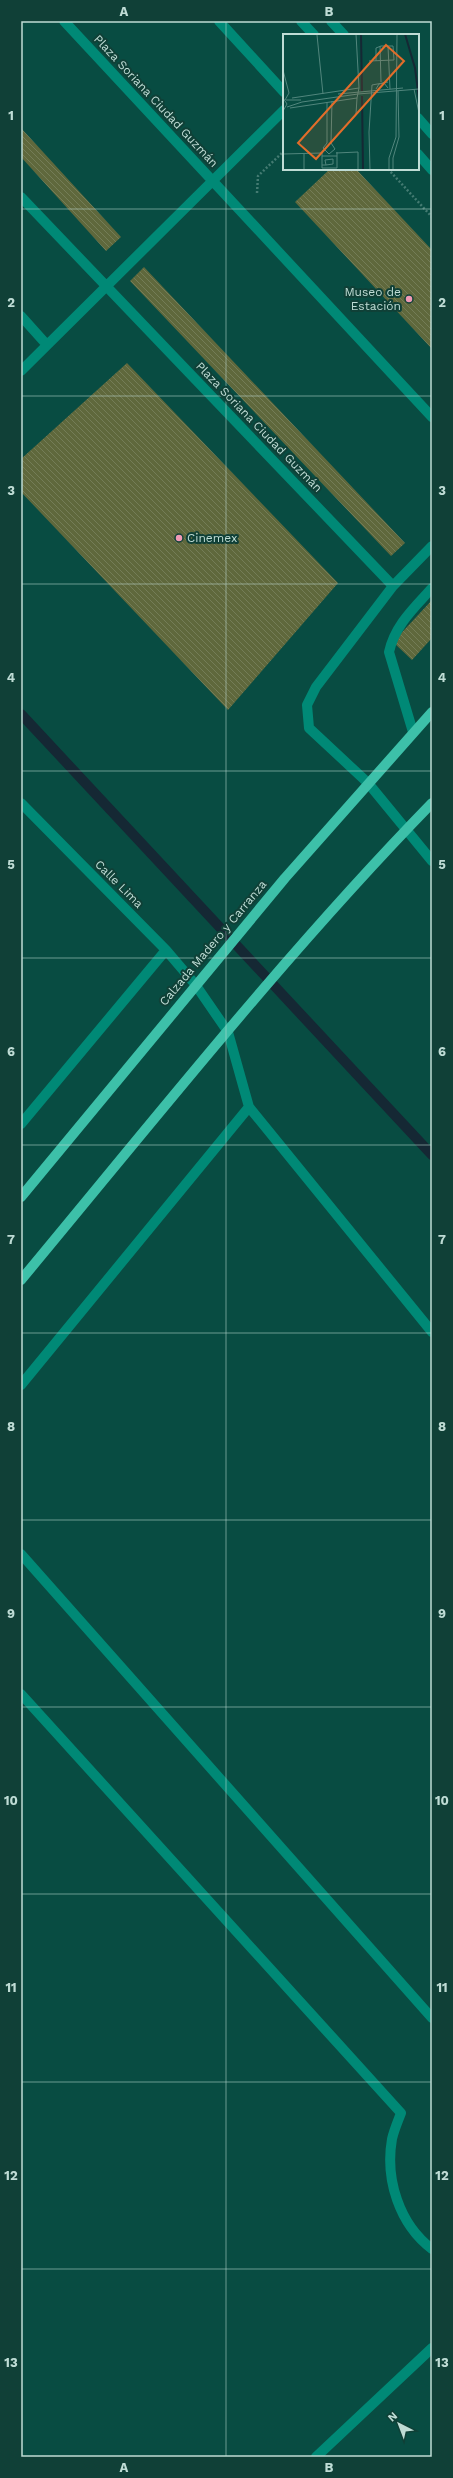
<svg xmlns="http://www.w3.org/2000/svg" width="453" height="2478" viewBox="0 0 453 2478" font-family="'Work Sans',sans-serif">
<defs>
<pattern id="building-back-hatch" width="6" height="6" patternUnits="userSpaceOnUse"><rect width="6" height="6" fill="#5f683c"/><path d="M-1 5l2 2M0 0l6 6M5-1l2 2" fill="none" stroke="#747d57"/></pattern>
</defs>
<rect width="100%" height="100%" fill="#084c42"/>
<g fill="none" stroke-linecap="round" stroke-linejoin="round">
<path stroke="#152834" stroke-width="10" d="M21 714 432 1155"/>
</g>
<path fill="url(#building-back-hatch)" d="M21 128 121 237 106 251 21 157Z
M330 169H356L432 250V349L295 202Z
M144 267 405 543 391 556 130 281Z
M127 363 338 583 228 710 21 492V459Z
M432 600V638L412 660 393 642Z"/>
<g fill="none" stroke-linecap="round" stroke-linejoin="round">
<path stroke="#447b72" stroke-width="2.5" stroke-dasharray="2 2" stroke-linecap="butt" d="M388 169 432 217
M257 193 258 176 284 151"/>
<path stroke="#008976" stroke-width="10" d="M64 21 432 417
M219 21 284 92
M301 21 314 35
M331 21 344 35
M418 118 432 134
M418 154 432 170
M21 197 393 586
M21 316 47 345
M21 371 284 110
M432 546 393 586 316 687 307 705 309 728 368 783 432 861
M413 732 389 652C395 625 414 608 432 588
M21 803 166 950 195 984 228 1032 249 1107 21 1385
M249 1107 432 1332
M21 1124 166 950
M21 1554 432 2018
M21 1694 401 2113C398 2121 394 2130 392 2139 385 2179 399 2224 432 2249
M316 2457 432 2348"/>
<path stroke="#3dc0a9" stroke-width="10" d="M21 1197 285 878 432 712
M21 1280C155 1119 286 953 432 803"/>
</g>
<path fill="none" stroke="#bfdcd5" stroke-width="1" stroke-opacity="0.55" d="M226 21V2457M21 209H432M21 396H432M21 584H432M21 771H432M21 958H432M21 1145H432M21 1333H432M21 1520H432M21 1707H432M21 1894H432M21 2082H432M21 2269H432"/>
<g fill="#f09ab6" stroke="#104037" stroke-width="1.5">
<circle cx="409" cy="299" r="4"/>
<circle cx="179" cy="538" r="4"/>
</g>
<g text-anchor="middle" dominant-baseline="central" stroke-width="4" stroke-linejoin="round" paint-order="stroke">
<g font-size="12" fill="#bfdcd5" stroke="#104037">
<text transform="translate(156 101) rotate(47)">Plaza Soriana Ciudad Guzmán</text>
<text transform="translate(259 427) rotate(46)">Plaza Soriana Ciudad Guzmán</text>
<text transform="translate(119 884) rotate(45)">Calle Lima</text>
<text transform="translate(213 943) rotate(-50)">Calzada Madero y Carranza</text>
</g>
<g font-size="12" fill="#bfdcd5" stroke="#104037" text-anchor="end">
<text x="401" y="292">Museo de<tspan x="401" dy="14">Estación</tspan></text>
<text x="187" y="538" text-anchor="start">Cinemex</text>
</g>
</g>
<g transform="translate(283 34)">
<rect width="136" height="136" fill="#084c42"/>
<path fill="none" stroke="#152834" stroke-width="2" d="M78 0 79 57M122 0 132 34 136 65M79 62 80 136"/>
<path fill="none" stroke="#51867d" stroke-width="1" d="M34 1 40 60M97 12 98 48M105 12 107 55M86 27 111 26M93 27V14L98 12H110L111 26M0 36 6 59 2 66M93 55 96 50 101 49 105 54M131 55 136 79M55 60 120 54M0 64 4 70 0 77M9 64 76 54M3 66H18M44 68V109L40 114 46 120 52 115 48 109 49 67M4 73 19 68 75 60 136 55M7 74 74 64 76 54 73 0M73 80 74 64M39 119V134H54V118M53 119 75 118V136M0 120 39 119M39 122H54M39 131H43L50 130V125L42 126 43 131M21 136V119M87 136 86 98 89 51 105 48M106 136V124L113 103 114 0M110 136V124L116 103 115 57"/>
<path fill="#e26d2a" fill-opacity="0.15" stroke="#e26d2a" stroke-width="2" d="M103 11 121 27 33 125 15 109Z"/>
<rect width="136" height="136" fill="none" stroke="#bfdcd5" stroke-width="2"/>
</g>
<rect width="453" height="2478" fill="none" stroke="#104037" stroke-width="44"/>
<g transform="translate(399 2424) rotate(318)" stroke="#104037" stroke-width="3" paint-order="stroke">
<path d="M0-3L7 15L0 10L-7 15Z" fill="#bfdcd5"/>
<text y="-6" font-size="11" font-weight="bold" text-anchor="middle" fill="#bfdcd5">N</text>
</g>
<rect x="22" y="22" width="409" height="2434" fill="none" stroke="#bfdcd5" stroke-width="1.5"/>
<g font-size="13" text-anchor="middle" font-weight="bold" fill="#bfdcd5">
<text x="124" y="16">A</text>
<text x="329" y="16">B</text>
<text x="11" y="120">1</text>
<text x="442" y="120">1</text>
<text x="11" y="307">2</text>
<text x="442" y="307">2</text>
<text x="11" y="495">3</text>
<text x="442" y="495">3</text>
<text x="11" y="682">4</text>
<text x="442" y="682">4</text>
<text x="11" y="869">5</text>
<text x="442" y="869">5</text>
<text x="11" y="1056">6</text>
<text x="442" y="1056">6</text>
<text x="11" y="1244">7</text>
<text x="442" y="1244">7</text>
<text x="11" y="1431">8</text>
<text x="442" y="1431">8</text>
<text x="11" y="1618">9</text>
<text x="442" y="1618">9</text>
<text x="11" y="1805">10</text>
<text x="442" y="1805">10</text>
<text x="11" y="1992">11</text>
<text x="442" y="1992">11</text>
<text x="11" y="2180">12</text>
<text x="442" y="2180">12</text>
<text x="11" y="2367">13</text>
<text x="442" y="2367">13</text>
<text x="124" y="2472">A</text>
<text x="329" y="2472">B</text>
</g>
</svg>
